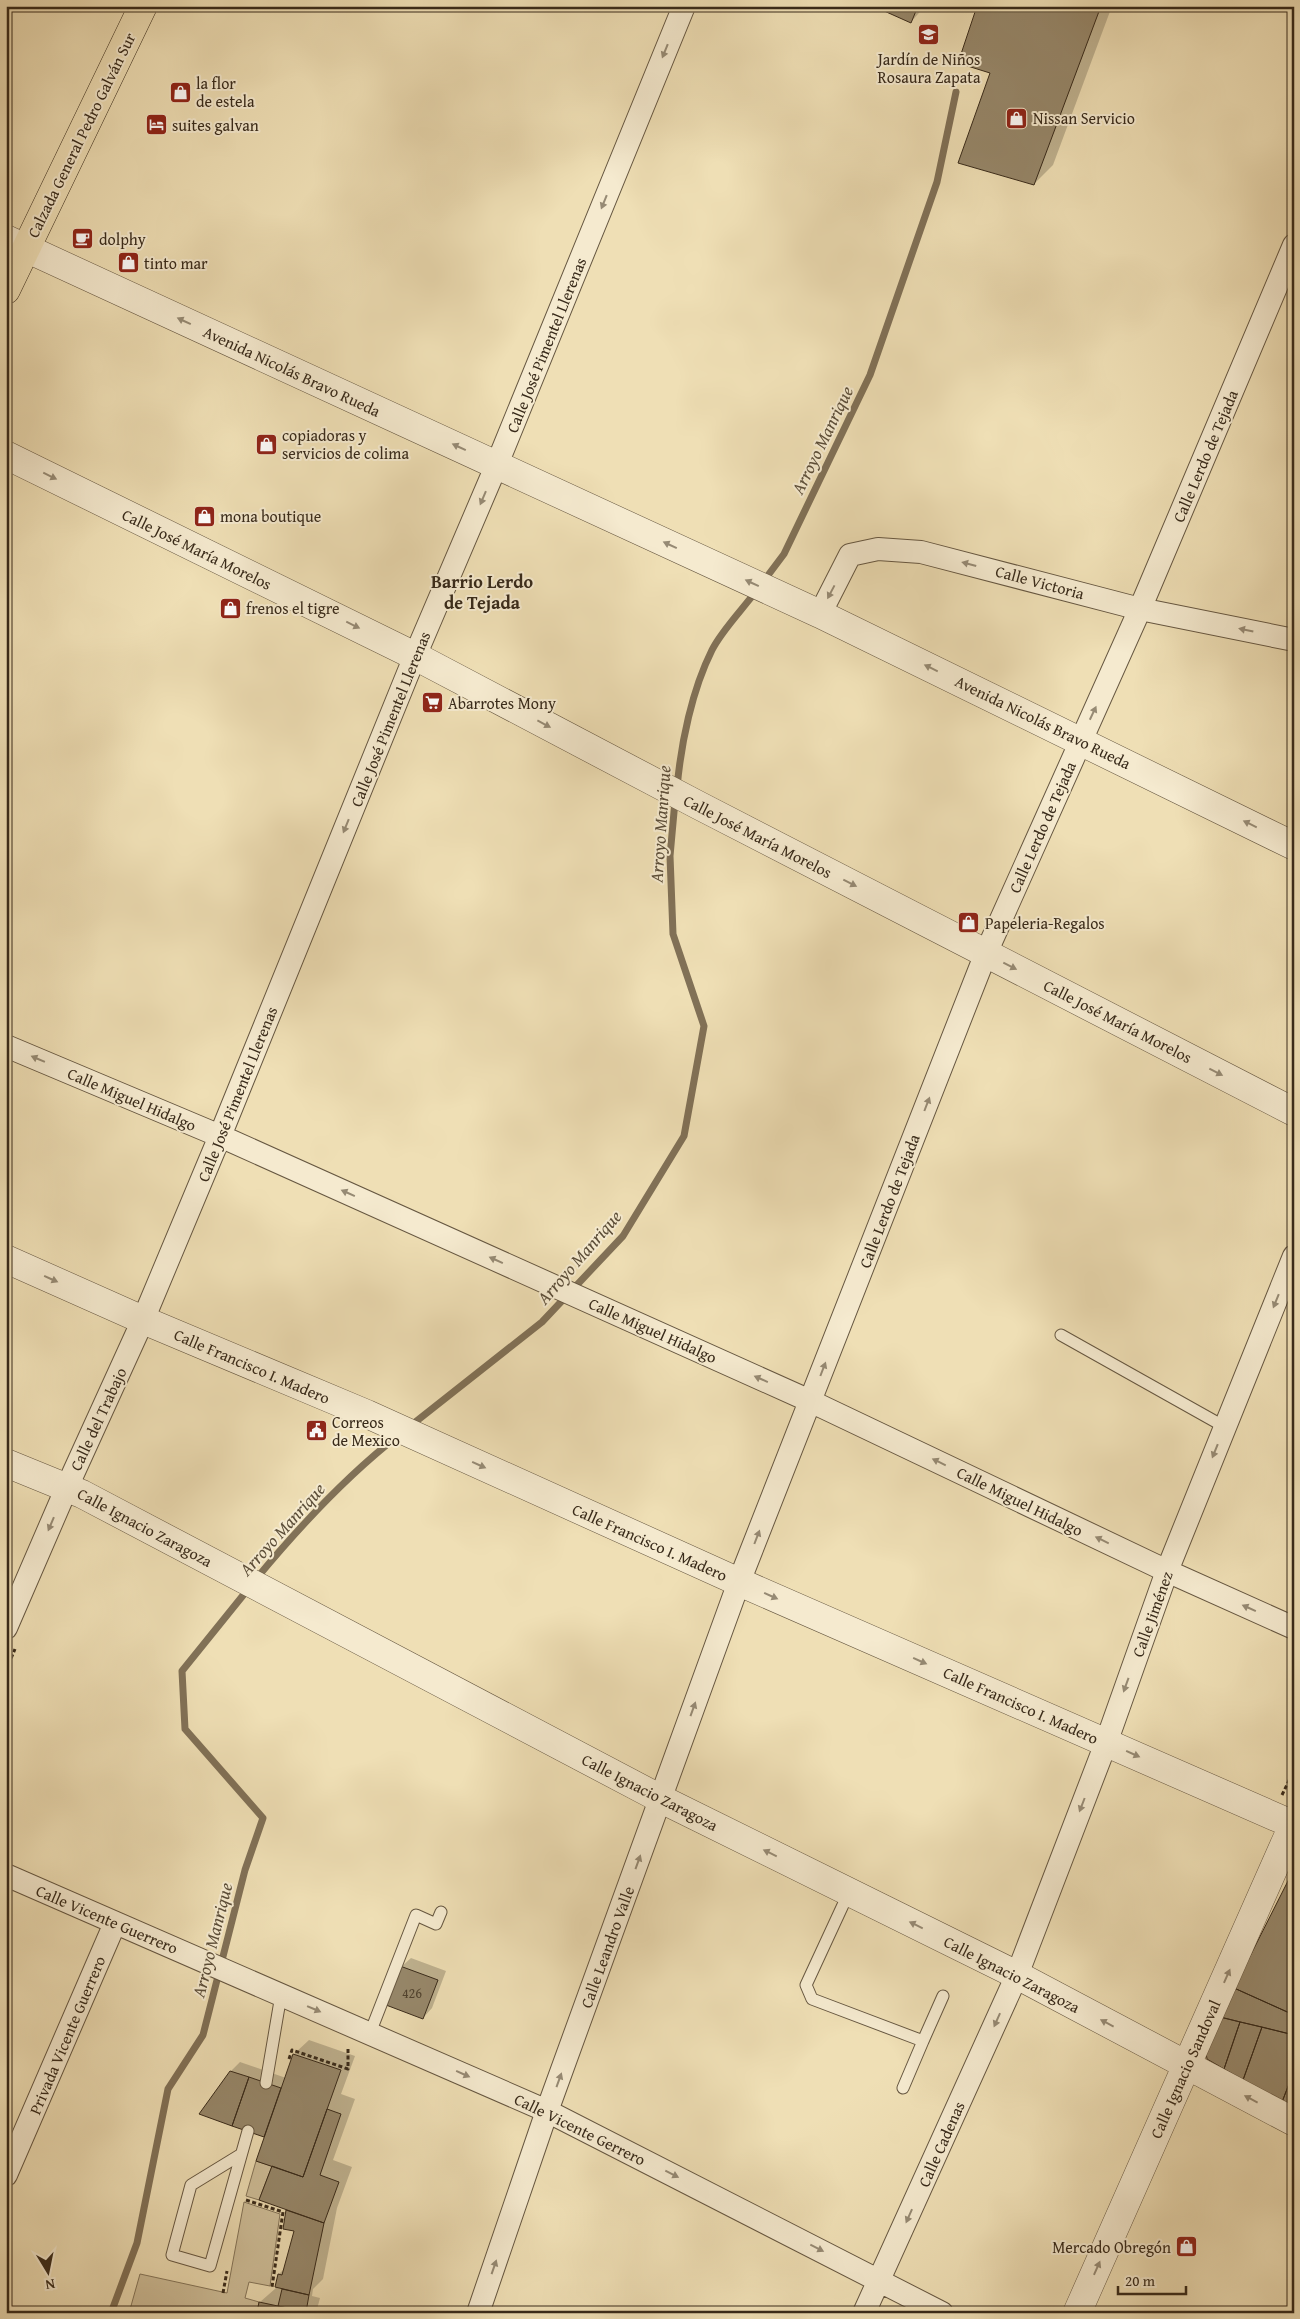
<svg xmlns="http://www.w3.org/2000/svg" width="1300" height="2319" viewBox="0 0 1300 2319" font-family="'Gentium Book Plus',serif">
<rect width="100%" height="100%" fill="#efdfb5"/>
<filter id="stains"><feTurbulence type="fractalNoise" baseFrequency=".004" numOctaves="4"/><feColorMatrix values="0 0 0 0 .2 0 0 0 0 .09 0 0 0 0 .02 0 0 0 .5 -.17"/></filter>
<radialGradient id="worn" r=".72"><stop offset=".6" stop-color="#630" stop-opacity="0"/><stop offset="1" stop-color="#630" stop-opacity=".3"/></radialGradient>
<path fill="#d0c09b" stroke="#84755a" d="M256 2161 272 2166 259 2200 246 2196Z
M244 2202 280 2214 270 2286 249 2282 245 2298 259 2302 257 2313H129L140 2274 227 2293Z"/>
<path fill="#0003" d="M875 6H925L911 22Z
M978 6H1112L1053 165 1034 184 992 72Z
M411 1958 446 1971 432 2008 423 2018 401 1967Z
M309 2040 355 2056 341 2094 355 2099 333 2160 352 2167 337 2208 323 2279 313 2289 312 2296 320 2298 316 2313H258L260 2302 276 2288 279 2274 285 2268 295 2231 284 2228 288 2209 273 2165 267 2131 263 2135 231 2071 240 2062 286 2078 294 2054Z"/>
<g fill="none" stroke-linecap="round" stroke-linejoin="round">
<path stroke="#817157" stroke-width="7" d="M763 582 784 554 870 375 937 182 956 92
M677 788C681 743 692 690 712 650 722 630 743 609 756 591
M409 1427 542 1322 623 1236 684 1136 704 1026 673 934 670 856 675 801
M256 1579C299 1527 345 1477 399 1435
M111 2313 137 2243 168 2089 203 2035 245 1870 263 1818 185 1729 182 1671 249 1588"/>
</g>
<path fill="#97886b" stroke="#382a1a" d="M873 6H918L911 23Z
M977 6H1101L1034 185 958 163 990 73 958 63Z
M1294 1869V2015L1234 1988Z
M400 1966 438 1980 423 2019 386 2005Z
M1234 1988 1294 2015V2035L1220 2017Z
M1220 2017 1240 2022 1224 2069 1207 2059 1205 2047Z
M1240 2022 1262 2027 1243 2080 1224 2069Z
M1262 2027 1294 2035V2071L1282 2102 1243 2080Z
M293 2054 341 2070 303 2177 256 2161Z
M230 2071 249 2077 232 2126 199 2114Z
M1294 2071V2108L1282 2102Z
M249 2077 281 2088 264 2137 232 2126Z
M327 2109 341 2114 320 2175 339 2182 324 2223 259 2200 272 2166 303 2177Z
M286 2210 324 2223 309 2295 275 2287 278 2274 282 2275 294 2231 283 2229Z
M282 2289 309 2295 306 2312 278 2306Z
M259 2302 306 2312V2313H257Z"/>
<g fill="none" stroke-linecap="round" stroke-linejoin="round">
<defs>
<path id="service" d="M1061 1335 1225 1427
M849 1892 806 1985 812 1999 923 2041 943 1996
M370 2033 416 1915 436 1924 441 1912
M266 2083 281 1995
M903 2088 923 2041
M240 2155 191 2185 172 2255 210 2266 248 2131"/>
<path id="minor" d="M820 614 850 555 878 549 921 552 1140 609 1294 640
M6 1046 220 1136 810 1401 1167 1571 1294 1628
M6 1628 67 1487 143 1320 220 1136 415 656 497 464 684 6
M6 1875 547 2111 942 2313
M6 2175 115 1923
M478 2313 547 2111 739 1582 986 953 1140 609 1294 245
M864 2313 1017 1975 1106 1743 1167 1571 1294 1256"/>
<path id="tertiary" d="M6 239 820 614 1294 846
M6 455 415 656 698 805 1294 1112
M6 1259 143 1320 367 1414 739 1582 1294 1825
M6 1463 82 1494 661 1799 1017 1975 1294 2122
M1077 2313 1293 1825"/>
<path id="primary" d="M6 290 143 6"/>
</defs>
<use href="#service" stroke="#665741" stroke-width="13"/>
<use href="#minor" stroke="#665741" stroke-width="24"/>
<use href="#tertiary" stroke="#665741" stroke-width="29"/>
<use href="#primary" stroke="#382a1a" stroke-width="29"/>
<path stroke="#382a1a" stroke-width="3" stroke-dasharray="4 2.5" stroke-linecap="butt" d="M6 1670 15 1649
M1282 1795 1294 1770
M289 2059 292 2050 348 2069V2049
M246 2200 283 2212 272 2287
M223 2293 227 2271"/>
<use href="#service" stroke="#f5eacf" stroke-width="11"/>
<use href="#minor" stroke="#f5eacf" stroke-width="22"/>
<use href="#tertiary" stroke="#f5eacf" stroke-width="28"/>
<use href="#primary" stroke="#efdfb5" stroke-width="28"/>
</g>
<defs><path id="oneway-solid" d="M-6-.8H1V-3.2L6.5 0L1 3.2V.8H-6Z" transform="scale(1.25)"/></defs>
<g fill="#968a74">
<use href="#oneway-solid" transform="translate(665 51) rotate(112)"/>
<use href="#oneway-solid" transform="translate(604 202) rotate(112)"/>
<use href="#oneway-solid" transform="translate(184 321) rotate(-155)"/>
<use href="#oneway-solid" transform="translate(459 447) rotate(-155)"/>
<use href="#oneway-solid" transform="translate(50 476) rotate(26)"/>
<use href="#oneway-solid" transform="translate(483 498) rotate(113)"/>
<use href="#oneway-solid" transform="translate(670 545) rotate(-155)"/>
<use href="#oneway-solid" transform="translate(969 564) rotate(-165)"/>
<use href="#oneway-solid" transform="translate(752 583) rotate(-155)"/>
<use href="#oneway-solid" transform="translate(831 592) rotate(118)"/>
<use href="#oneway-solid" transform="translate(353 625) rotate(26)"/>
<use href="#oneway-solid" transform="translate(1246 630) rotate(-168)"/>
<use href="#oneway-solid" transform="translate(931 668) rotate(-154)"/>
<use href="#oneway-solid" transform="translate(1093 713) rotate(-65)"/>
<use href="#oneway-solid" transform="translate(544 724) rotate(28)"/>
<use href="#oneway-solid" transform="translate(1250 824) rotate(-154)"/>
<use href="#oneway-solid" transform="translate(346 826) rotate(112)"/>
<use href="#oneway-solid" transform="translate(850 883) rotate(27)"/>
<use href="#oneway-solid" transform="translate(1010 966) rotate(27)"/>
<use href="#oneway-solid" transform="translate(38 1059) rotate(-157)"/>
<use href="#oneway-solid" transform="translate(1216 1072) rotate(27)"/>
<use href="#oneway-solid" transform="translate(927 1104) rotate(-69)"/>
<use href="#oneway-solid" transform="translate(348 1193) rotate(-156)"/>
<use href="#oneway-solid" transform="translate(496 1260) rotate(-156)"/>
<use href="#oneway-solid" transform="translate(51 1279) rotate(24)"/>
<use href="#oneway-solid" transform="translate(1276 1301) rotate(112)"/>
<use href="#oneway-solid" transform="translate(823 1369) rotate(-69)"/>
<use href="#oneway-solid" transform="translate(761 1379) rotate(-156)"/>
<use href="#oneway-solid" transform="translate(1215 1451) rotate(112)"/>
<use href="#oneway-solid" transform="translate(939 1462) rotate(-154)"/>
<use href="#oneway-solid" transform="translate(479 1465) rotate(24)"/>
<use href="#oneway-solid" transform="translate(51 1524) rotate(113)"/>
<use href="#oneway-solid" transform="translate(757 1537) rotate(-69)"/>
<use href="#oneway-solid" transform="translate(1102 1540) rotate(-154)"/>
<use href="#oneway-solid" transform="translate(771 1596) rotate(24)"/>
<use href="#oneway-solid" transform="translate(1249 1608) rotate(-156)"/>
<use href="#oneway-solid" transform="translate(920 1661) rotate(24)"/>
<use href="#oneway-solid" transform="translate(1126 1685) rotate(110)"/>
<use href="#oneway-solid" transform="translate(693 1709) rotate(-70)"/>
<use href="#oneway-solid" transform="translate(1133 1754) rotate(24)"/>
<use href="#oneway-solid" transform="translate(1082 1805) rotate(111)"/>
<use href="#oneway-solid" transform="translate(770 1853) rotate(-154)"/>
<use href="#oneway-solid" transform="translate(638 1862) rotate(-70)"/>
<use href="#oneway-solid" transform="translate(916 1925) rotate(-154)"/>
<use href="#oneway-solid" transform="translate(1227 1976) rotate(-66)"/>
<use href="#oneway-solid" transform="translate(314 2009) rotate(23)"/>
<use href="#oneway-solid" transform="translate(997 2020) rotate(114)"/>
<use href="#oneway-solid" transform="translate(1107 2023) rotate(-152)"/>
<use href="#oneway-solid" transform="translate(463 2074) rotate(24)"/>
<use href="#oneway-solid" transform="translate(559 2080) rotate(-70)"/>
<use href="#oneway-solid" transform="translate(1251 2099) rotate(-152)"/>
<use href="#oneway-solid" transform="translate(672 2174) rotate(27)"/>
<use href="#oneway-solid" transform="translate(909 2216) rotate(114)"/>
<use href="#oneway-solid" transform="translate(817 2248) rotate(27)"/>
<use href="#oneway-solid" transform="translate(494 2267) rotate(-71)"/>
<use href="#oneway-solid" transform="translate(1097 2268) rotate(-66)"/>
</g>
<defs>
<symbol id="school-square" viewBox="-11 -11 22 22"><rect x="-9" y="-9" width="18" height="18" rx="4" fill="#8f2418" stroke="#f5eacf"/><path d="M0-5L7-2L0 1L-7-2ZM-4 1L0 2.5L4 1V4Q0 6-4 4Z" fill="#fff"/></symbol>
<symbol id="shop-square" viewBox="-11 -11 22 22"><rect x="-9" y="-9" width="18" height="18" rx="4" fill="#8f2418" stroke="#f5eacf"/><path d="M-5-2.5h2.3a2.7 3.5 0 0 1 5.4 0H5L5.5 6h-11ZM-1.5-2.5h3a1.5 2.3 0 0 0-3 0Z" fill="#fff"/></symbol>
<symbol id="hotel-square" viewBox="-11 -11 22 22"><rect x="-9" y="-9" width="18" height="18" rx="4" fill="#8f2418" stroke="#f5eacf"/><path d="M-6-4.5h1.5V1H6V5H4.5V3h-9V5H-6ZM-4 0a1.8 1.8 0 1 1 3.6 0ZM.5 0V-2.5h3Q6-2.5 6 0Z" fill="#fff"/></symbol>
<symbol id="cafe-square" viewBox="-11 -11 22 22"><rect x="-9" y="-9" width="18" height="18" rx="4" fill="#8f2418" stroke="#f5eacf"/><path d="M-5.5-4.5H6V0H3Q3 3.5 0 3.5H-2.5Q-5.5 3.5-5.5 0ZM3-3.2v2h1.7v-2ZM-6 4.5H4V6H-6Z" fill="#fff"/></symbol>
<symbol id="supermarket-square" viewBox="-11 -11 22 22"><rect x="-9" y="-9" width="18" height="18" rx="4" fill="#8f2418" stroke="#f5eacf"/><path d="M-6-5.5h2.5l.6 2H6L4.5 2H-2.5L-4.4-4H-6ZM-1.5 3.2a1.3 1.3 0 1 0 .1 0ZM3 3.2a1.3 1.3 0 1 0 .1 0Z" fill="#fff"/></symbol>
<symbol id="civic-square" viewBox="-11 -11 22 22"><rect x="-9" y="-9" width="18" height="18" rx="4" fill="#8f2418" stroke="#f5eacf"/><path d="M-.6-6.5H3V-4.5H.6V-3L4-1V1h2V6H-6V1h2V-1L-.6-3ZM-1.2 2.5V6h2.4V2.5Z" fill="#fff"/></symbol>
</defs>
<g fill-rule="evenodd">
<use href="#school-square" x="916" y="22" width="25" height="25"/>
<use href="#shop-square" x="168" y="80" width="25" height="25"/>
<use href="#shop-square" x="1004" y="106" width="25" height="25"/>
<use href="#hotel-square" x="144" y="112" width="25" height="25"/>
<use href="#cafe-square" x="70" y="226" width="25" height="25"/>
<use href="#shop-square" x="116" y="250" width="25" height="25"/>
<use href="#shop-square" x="254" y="432" width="25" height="25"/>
<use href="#shop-square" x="192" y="504" width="25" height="25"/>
<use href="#shop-square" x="218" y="596" width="25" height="25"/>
<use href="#supermarket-square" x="420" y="690" width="25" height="25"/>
<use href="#shop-square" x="956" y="910" width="25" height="25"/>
<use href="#civic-square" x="304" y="1418" width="25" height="25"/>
<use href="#shop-square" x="1174" y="2234" width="25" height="25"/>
</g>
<g text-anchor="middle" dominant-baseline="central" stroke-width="4" stroke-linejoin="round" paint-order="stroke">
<g font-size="14" fill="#50422e">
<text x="412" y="1993">426</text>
</g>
<g font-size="16" fill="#382a1a" stroke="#f5eacf" text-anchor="start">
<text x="929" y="59" text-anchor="middle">Jardín de Niños<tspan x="929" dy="18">Rosaura Zapata</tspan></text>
<text x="196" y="83">la flor<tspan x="196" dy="18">de estela</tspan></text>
<text x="1033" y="118">Nissan Servicio</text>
<text x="172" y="125">suites galvan</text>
<text x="99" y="239">dolphy</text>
<text x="144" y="263">tinto mar</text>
<text x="282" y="435">copiadoras y<tspan x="282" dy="18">servicios de colima</tspan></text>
<text x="220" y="516">mona boutique</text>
<text x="246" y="608">frenos el tigre</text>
<text x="448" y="703">Abarrotes Mony</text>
<text x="985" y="923">Papeleria-Regalos</text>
<text x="332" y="1422">Correos<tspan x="332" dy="18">de Mexico</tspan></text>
<text x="1171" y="2247" text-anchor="end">Mercado Obregón</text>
</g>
<g font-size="16" fill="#382a1a" stroke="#f5eacf">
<text transform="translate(81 135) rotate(-64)">Calzada General Pedro Galván Sur</text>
<text transform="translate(546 345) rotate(-68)">Calle José Pimentel Llerenas</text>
<text transform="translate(292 371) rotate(25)">Avenida Nicolás Bravo Rueda</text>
<text transform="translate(1205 456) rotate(-67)">Calle Lerdo de Tejada</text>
<text transform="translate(197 549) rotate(26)">Calle José María Morelos</text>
<text transform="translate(1040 582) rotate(15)">Calle Victoria</text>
<text transform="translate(390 719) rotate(-68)">Calle José Pimentel Llerenas</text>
<text transform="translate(1043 722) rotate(26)">Avenida Nicolás Bravo Rueda</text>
<text transform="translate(1042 827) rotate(-66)">Calle Lerdo de Tejada</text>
<text transform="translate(758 836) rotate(27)">Calle José María Morelos</text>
<text transform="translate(1118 1021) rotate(27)">Calle José María Morelos</text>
<text transform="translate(237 1094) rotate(-68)">Calle José Pimentel Llerenas</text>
<text transform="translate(132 1099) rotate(23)">Calle Miguel Hidalgo</text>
<text transform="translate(889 1201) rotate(-69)">Calle Lerdo de Tejada</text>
<text transform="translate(653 1330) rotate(24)">Calle Miguel Hidalgo</text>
<text transform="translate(252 1366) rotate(23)">Calle Francisco I. Madero</text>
<text transform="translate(98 1419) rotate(-65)">Calle del Trabajo</text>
<text transform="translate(1020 1501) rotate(26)">Calle Miguel Hidalgo</text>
<text transform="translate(145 1527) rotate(28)">Calle Ignacio Zaragoza</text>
<text transform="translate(650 1542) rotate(24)">Calle Francisco I. Madero</text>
<text transform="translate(1152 1614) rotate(-70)">Calle Jiménez</text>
<text transform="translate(1021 1705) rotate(24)">Calle Francisco I. Madero</text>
<text transform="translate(650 1792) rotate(27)">Calle Ignacio Zaragoza</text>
<text transform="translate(107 1919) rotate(23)">Calle Vicente Guerrero</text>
<text transform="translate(607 1947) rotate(-70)">Calle Leandro Valle</text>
<text transform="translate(1012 1974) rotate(27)">Calle Ignacio Zaragoza</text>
<text transform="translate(67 2035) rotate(-67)">Privada Vicente Guerrero</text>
<text transform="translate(1185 2069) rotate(-66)">Calle Ignacio Sandoval</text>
<text transform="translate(580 2129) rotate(26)">Calle Vicente Gerrero</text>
<text transform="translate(941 2144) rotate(-66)">Calle Cadenas</text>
</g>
<g font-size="18" font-style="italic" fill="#5c4e39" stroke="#f5eacf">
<text transform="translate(822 440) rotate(-64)">Arroyo Manrique</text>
<text transform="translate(660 824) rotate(-86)">Arroyo Manrique</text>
<text transform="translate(579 1257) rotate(-49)">Arroyo Manrique</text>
<text transform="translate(282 1529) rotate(-48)">Arroyo Manrique</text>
<text transform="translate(212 1940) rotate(-76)">Arroyo Manrique</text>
</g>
<g font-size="18" font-weight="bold" fill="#382a1a" stroke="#f5eacf">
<text x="482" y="581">Barrio Lerdo<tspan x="482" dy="21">de Tejada</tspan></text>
</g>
</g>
<rect width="1300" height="2319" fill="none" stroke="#efdfb5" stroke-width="25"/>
<rect x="8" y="8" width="1285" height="2304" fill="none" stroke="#382a1a" stroke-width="2.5"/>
<rect x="12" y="12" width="1275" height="2294" fill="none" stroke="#382a1a"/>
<g transform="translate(48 2272) rotate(170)" stroke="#f5eacf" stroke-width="4" paint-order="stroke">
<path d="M0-4L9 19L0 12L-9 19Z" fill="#382a1a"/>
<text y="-8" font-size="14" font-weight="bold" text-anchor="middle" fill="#382a1a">N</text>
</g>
<path d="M1118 2286v8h68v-8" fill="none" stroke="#382a1a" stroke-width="2.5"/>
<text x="1125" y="2286" font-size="15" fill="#382a1a" stroke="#f5eacf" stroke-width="4" paint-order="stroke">20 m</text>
<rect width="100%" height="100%" filter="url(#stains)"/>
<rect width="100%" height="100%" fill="url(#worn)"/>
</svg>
